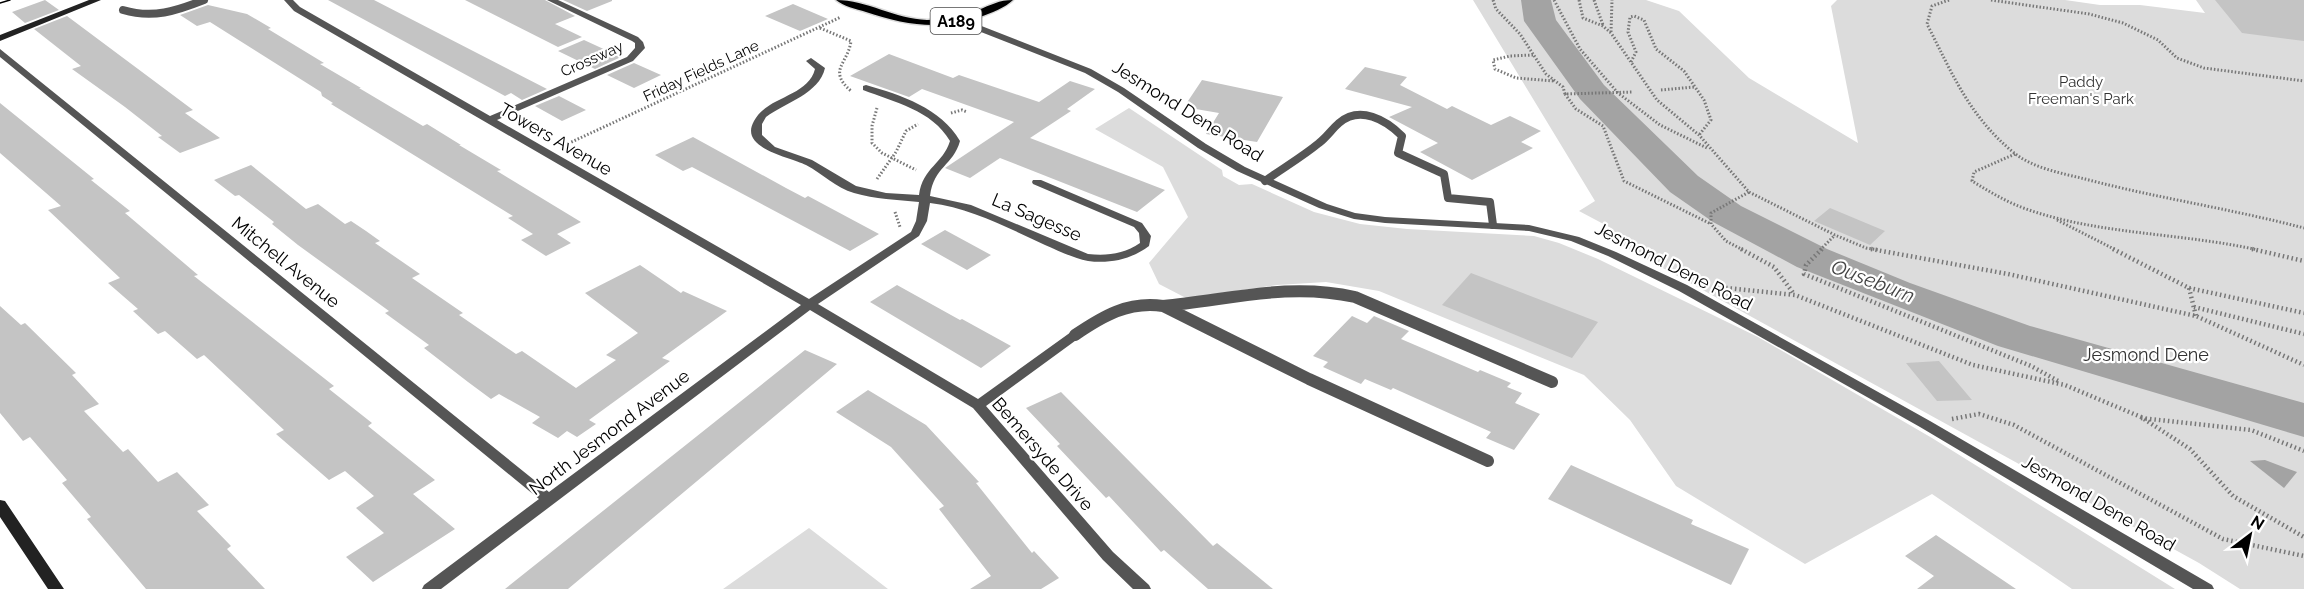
<svg xmlns="http://www.w3.org/2000/svg" width="2304" height="589" viewBox="0 0 2304 589" font-family="Raleway,sans-serif">
<rect width="100%" height="100%" fill="#fff"/>
<path fill="#dcdcdc" d="M1473 0H1646L1679 11 1749 78 1858 143 1831 6 1837 0H2065L2100 5H2140L2205 13 2196 0H2304V589H2240L2199 563 1621 245 1611 228 1579 211 1595 201Z
M1129 108 1222 170 1223 176 1239 185 1252 184 1314 212 1360 224 1407 229 1534 236 1559 243 1598 259 1758 337 1932 438 2175 589H2072L1932 494 1805 564 1676 486 1630 420 1584 375 1379 291 1326 282 1277 285 1186 298 1159 284 1149 263 1188 217 1163 167 1095 129Z
M809 528 888 589H723Z"/>
<path fill="#a3a3a3" d="M2265 460 2297 472 2284 488 2250 461Z"/>
<g fill="none" stroke-linecap="round" stroke-linejoin="round">
<path fill="#a3a3a3" fill-rule="evenodd" d="M1521 0H1551L1556 20 1604 85 1698 176 1741 206 1827 249 1910 283 2030 326 2304 403V437L1998 346 1797 267 1713 222 1670 192 1580 99 1524 21Z"/>
</g>
<path fill="#c4c4c4" d="M45 0 59 10 25 23 12 12Z
M328 0H374L547 89 522 100 511 93 505 96Z
M465 0H545L575 16 555 24 582 37 558 47Z
M563 0H612V1L587 11Z
M2215 0H2304V41L2242 33Z
M793 4 828 19 800 31 765 16Z
M208 5 247 14 271 28 268 29 324 63 320 64 361 88H359L423 126 427 124 461 145H459L501 170 497 171 581 222 557 234 571 243 546 256 521 240 533 234 508 218 513 216 331 104 333 103 322 96 321 92 210 22 197 26 180 15Z
M67 16 193 110 185 113 220 138 180 153 158 137 162 136 125 107 72 69 81 66 34 29Z
M584 40 621 57 595 69 558 51Z
M889 54 953 78 959 75 1039 102 1070 81 1095 89 1067 109 1071 111 1030 138 1165 190 1137 212 1000 158 970 178 945 168 1014 122 922 89 909 97 850 76Z
M634 63 661 75 634 88 607 75Z
M1365 67 1407 77 1400 85 1447 109 1452 106 1491 125 1510 116 1541 131 1521 142 1533 148 1472 180 1420 152 1438 143 1389 117 1412 107 1345 89Z
M1202 80 1283 97 1257 142 1206 134 1219 113 1184 107Z
M559 96 586 110 562 121 535 106Z
M0 103 94 179 91 180 130 211 125 213 198 275 194 276 334 386 329 389 372 423 368 426 435 480 413 494 455 529 373 582 346 557 384 533 356 508 374 496 345 471 329 480 276 434 284 430 204 355 197 359 165 331 158 334 133 311 138 309 108 283 120 278 48 210 61 206 0 153Z
M693 137 786 188 805 198 808 196 879 234 850 251 692 167 683 171 655 155Z
M251 165 306 209 318 204 345 224 351 221 366 231 380 241 375 243 420 274 412 278 463 313 459 315 516 354 522 351 576 388 616 360 606 355 638 333 585 293 640 265 681 293 683 291 727 311 662 358 670 361 589 420 596 424 577 437 567 431 558 438 532 423 540 417 499 394 491 399 468 382 424 348 429 345 385 313 389 311 298 245 272 224 274 222 239 195 235 196 214 180Z
M1830 208 1885 231 1870 245 1814 221Z
M945 230 991 255 967 270 921 244Z
M1471 273 1598 322 1572 358 1442 305Z
M897 285 960 320 962 319 1011 346 981 368 870 302Z
M0 306 21 325 25 323 76 373 72 375 99 404 84 411 123 452 128 449 158 482 177 472 209 505 197 511 231 546 227 549 265 589H146L87 519 91 517 62 483 67 480 30 437 23 441 0 413Z
M1352 316 1367 323 1374 316 1409 331 1401 339 1478 372 1480 370 1511 383 1507 387 1522 393 1515 403 1540 414 1514 450 1486 438 1491 432 1393 388 1391 390 1365 379 1361 384 1323 367 1328 362 1313 356Z
M805 350 837 364 568 589H505Z
M1939 361 1972 400 1937 401 1906 363Z
M868 390 926 425 979 482 976 483 1032 553 1034 551 1059 578 1041 589H970L991 576 939 509 944 506 891 447 836 412Z
M1061 392 1213 546 1217 543 1273 589H1208L1164 550 1161 552 1109 496 1106 498 1057 446 1060 444 1026 408Z
M1571 465 1693 520 1691 524 1749 549 1731 585 1548 499Z
M1936 535 2016 589H1917L1934 576 1905 556Z"/>
<g fill="none" stroke-linecap="round" stroke-linejoin="round">
<defs>
<path id="primary" d="M836 0C867 0 895 19 927 20 945 20 961 17 978 10 991 5 999 0 1013 0 1005 8 991 13 980 17 940 31 905 25 866 12 856 9 843 6 836 0Z"/>
</defs>
<use href="#primary" stroke="#dbdbdb" stroke-width="3"/>
<path stroke="#777" stroke-width="3" stroke-dasharray="1.5 2" stroke-linecap="butt" d="M1493 0 1496 9 1520 34 1546 74 1563 87 1565 94 1633 92
M1554 0 1580 49 1618 93 1660 125 1707 148
M1579 0 1583 18 1603 26 1611 33 1657 100 1699 135 1749 192 1835 235 1866 248 1879 250
M1594 0 1603 25
M1949 0 1932 6 1927 24C1952 73 1969 116 2013 152 2032 168 2061 173 2085 179 2157 198 2232 209 2304 228
M1991 0 2089 14 2123 23 2158 40 2177 58 2204 68 2304 81
M820 28 851 41C848 64 827 70 851 91
M1611 32 1612 0
M1533 55 1510 56 1493 60 1495 69 1516 78 1554 81
M1631 62 1636 52 1628 32 1630 17 1634 16 1644 20 1656 49 1684 71 1704 100 1711 120 1699 135
M1661 90 1694 87
M1565 94 1576 109 1603 126 1624 181 1711 224
M877 108 872 126V143L882 153 916 170
M951 113 962 110 967 112
M565 145 841 17
M2015 154 1974 172 1972 181C1990 192 2008 203 2029 210 2102 235 2183 233 2258 250
M877 179 896 152 906 131 918 124
M895 212 900 227
M2057 220 2116 250
M1743 250 1726 241 1711 224V213L1749 192
M1820 250 1835 235"/>
<path stroke="#777" stroke-width="4.5" stroke-dasharray="1.5 3" stroke-linecap="butt" d="M1741 249 1774 267 1794 294
M1822 249 1806 265 1804 274 2031 366 2060 382
M1871 249 2008 274 2196 316 2304 365
M2113 249 2189 288 2304 313
M2252 249 2304 261
M1717 287 1795 295 1973 365 2065 385 2141 417 2190 449 2233 496 2304 537
M2189 288 2196 316
M2194 307 2304 334
M2141 418 2251 430 2304 451
M1952 419 1979 414 2014 425 2223 539 2304 556"/>
<path stroke="#555" stroke-width="8" d="M123 10C153 19 176 11 204 0
M1265 181C1283 168 1302 157 1319 143 1327 137 1332 129 1339 123 1360 105 1386 120 1402 136L1398 153 1444 174 1448 198 1490 202 1493 225"/>
<path stroke="#555" stroke-width="12" d="M1163 306C1229 300 1288 282 1355 297L1552 382
M1075 335C1103 316 1128 301 1163 306L1309 379 1488 461"/>
<path fill="#555" fill-rule="evenodd" d="M284 0H293L300 7 490 116 627 57 635 48V43L632 41 547 0H558L638 37 643 42 645 48 633 61 497 120 809 299 911 232 916 221 919 202C897 200 875 199 854 193 836 188 823 174 806 165 791 157 738 149 754 121 767 96 808 97 815 69L806 61 811 58 825 68C819 94 786 102 766 117L762 124V135L775 147 812 160 856 186 886 193 919 195C923 167 943 164 950 141 932 110 894 102 863 90V86L866 85C901 95 941 108 960 141 953 166 934 166 930 196L971 205 1088 254C1107 256 1124 254 1140 243L1139 233 1134 227 1033 184 1032 182 1033 180H1041L1142 223 1151 236 1149 246C1132 259 1110 264 1088 261 1073 258 1059 251 1045 245 1008 228 971 208 930 203L927 221 919 236 818 304 978 399 1071 332H1079L1081 335 1079 338 986 406 1113 552 1149 585 1151 589H1133L1103 560 973 408 810 310 441 589H422L424 585 539 499 0 57V49L549 492 801 305 294 11Z
M961 18 1091 69 1124 88 1206 144 1245 167 1327 204 1355 213 1385 217 1529 225 1579 237 1616 252 1687 285 1930 421 2212 585 2214 589H2193L1920 427 1679 291 1608 256 1571 241 1529 231 1385 223 1354 219 1319 208 1237 171 1198 148 1118 92 1085 73 958 23 957 21Z"/>
<path fill="#222" fill-rule="evenodd" d="M89 0H101L0 41V35Z
M0 500 5 501 64 589H48L0 517Z"/>
<use href="#primary" fill="#000" fill-rule="evenodd"/>
<path stroke="#000" stroke-width="1.5" d="M0 3 10 0"/>
</g>
<g text-anchor="middle" dominant-baseline="central" stroke-width="4.5" stroke-linejoin="round" paint-order="stroke">
<g font-size="15" fill="#000" stroke="#fff">
<text transform="translate(592 59) rotate(-24)">Crossway</text>
<text transform="translate(701 71) rotate(-25)">Friday Fields Lane</text>
</g>
<g font-size="15" fill="#333" stroke="#fff">
<text x="2081" y="82">Paddy<tspan x="2081" dy="17">Freeman's Park</tspan></text>
</g>
<rect fill="#fff" stroke="#4c4c4c" stroke-width="1.5" x="930.5" y="8" width="51" height="26" rx="4.5"/>
<g font-size="16" font-weight="bold" fill="#000">
<text x="956" y="21">A189</text>
</g>
<g font-size="18" fill="#000" stroke="#fff">
<text transform="translate(1188 111) rotate(32)">Jesmond Dene Road</text>
<text transform="translate(556 139) rotate(30)">Towers Avenue</text>
<text transform="translate(1037 217) rotate(23)">La Sagesse</text>
<text transform="translate(286 262) rotate(39)">Mitchell Avenue</text>
<text transform="translate(1674 266) rotate(27)">Jesmond Dene Road</text>
<text transform="translate(609 432) rotate(-37)">North Jesmond Avenue</text>
<text transform="translate(1043 454) rotate(49)">Bemersyde Drive</text>
<text transform="translate(2099 503) rotate(30)">Jesmond Dene Road</text>
</g>
<g font-size="18" fill="#333" stroke="#fff">
<text x="2146" y="354">Jesmond Dene</text>
</g>
<g font-size="20" font-style="italic" fill="#444" stroke="#fff">
<text transform="translate(1873 281) rotate(21)">Ouseburn</text>
</g>
</g>
<g transform="translate(2250 535) rotate(32)" stroke="#ffffff" stroke-width="4.5" paint-order="stroke">
<path d="M0-4.5L10 22L0 15L-10 22Z" fill="#000000"/>
<text y="-9" font-size="16" font-weight="bold" text-anchor="middle" fill="#000000">N</text>
</g>
</svg>
